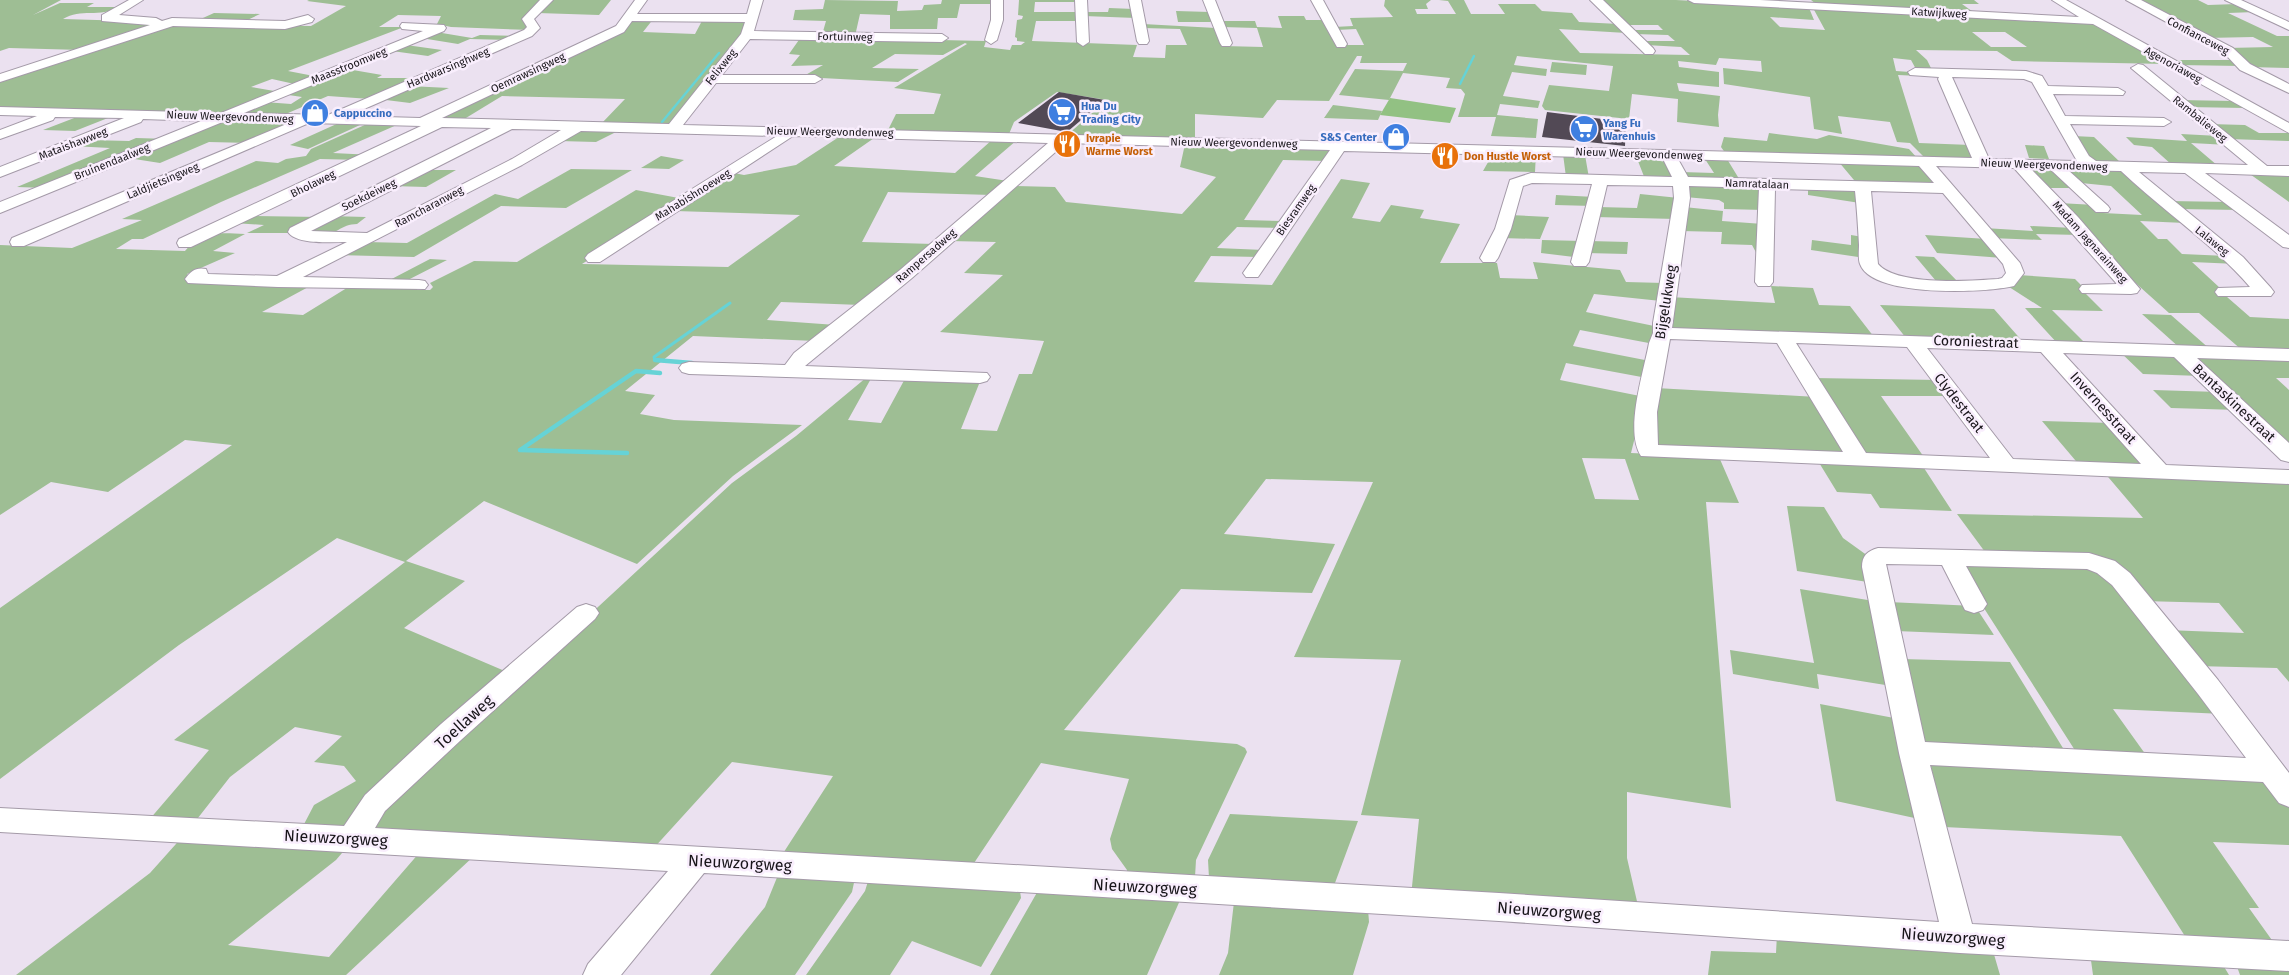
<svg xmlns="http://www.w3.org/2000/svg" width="2289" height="975" viewBox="0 0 2289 975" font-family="'Fira Sans',sans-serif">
<rect width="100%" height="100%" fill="#ebe1f0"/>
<path fill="#9ebe94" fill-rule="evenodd" d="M0 0H61L33 15 60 3H94L87 7H120C99 18 81 8 63 19L164 22 82 50 9 48 0 51Z
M309 0H542L528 14 531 30 451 27 437 24 441 16 398 15 379 27H404L288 71 319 77 299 85 272 79 251 87 280 92 227 115 0 109V79L168 25 311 26 346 6 307 1Z
M551 0H611L599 15 538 13Z
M825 0 898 1 897 11 922 10 924 5 941 4 942 0H994V4H960L957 18H938L937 29H890V15L860 14 855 36 822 35 826 21 793 20 795 10 823 9Z
M1019 0H1078V2H1035L1034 12H1079L1080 21H1036L1032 41 1137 45 1133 57 1165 58 1166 45H1187L1180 29 1143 28V24L1216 28 1223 46 1263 47 1257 28 1222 27 1220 21H1255L1257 27 1282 28 1278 16H1304L1306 20H1327L1340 45H1364L1356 29 1336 30 1334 27 1353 26 1350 18 1393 17 1384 6 1385 0H1431L1426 4 1428 9H1415L1417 14H1456L1448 1 1439 0H1464L1471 14H1505L1498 4H1535L1542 11 1572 13 1579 22 1619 24 1627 33 1559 29 1580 53 1690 55 1681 47 1646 45 1641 41H1675L1668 35 1634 34 1629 30H1663L1658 25H1623L1599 0H1676L1804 7 1809 8 1814 20 1770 17 1780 27 1825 30 1813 8 2091 22 2169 64 2012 61 1997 51 1916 50 1927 60 1933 72 1917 71 1911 60 1893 58 1896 71 1937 74 1943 77 1898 75 1919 143 1971 145 1974 159H1926L1910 143 1897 142 1890 122 1838 116 1842 134 1814 129 1810 97 1724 84 1723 68 1762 72 1761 61 1719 58 1716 65 1678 61 1679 67 1719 72V87L1677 83 1679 91 1720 96 1718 115 1719 127 1677 122 1678 99 1632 94 1629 119 1545 110 1542 106 1549 85 1609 91 1613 66 1517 56 1514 65 1547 69 1546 76 1512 72 1503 96 1540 101 1538 108 1500 104 1497 115 1538 119 1536 138 1491 136 1496 117H1458L1465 94 1461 89 1446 88 1450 78 1403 73 1389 100 1339 95 1355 69 1403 71 1407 63H1360L1362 56H1357L1329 101 1277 100 1263 118 1195 114V139L1066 136 1107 100 1057 92 1014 122 1009 134 887 132 896 114H934L941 94 894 88 967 44 965 43 943 55 895 54 872 68 919 69 898 82 802 77 823 65 791 66 800 55 789 54 801 37 986 41 984 47 1010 50 1012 45H1021L1025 42 1017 41V38L1015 37 1017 20 1022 19 1023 16 1018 15ZM1972 32H2005L2027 47H1991Z
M1811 0H1974L1979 4H1962L1976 14 1816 4Z
M2133 0H2198L2208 5 2237 4 2255 12 2228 13 2277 36H2289V68L2249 67 2227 48 2273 47 2253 37 2206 38Z
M1109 8 1134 9 1136 18 1084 16V12H1108Z
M1176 11 1210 12 1214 22H1178Z
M214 13 260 14 241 23 194 22Z
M654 18 643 32 695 34 703 19H747L745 34 674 121 668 125 601 124 625 99 502 96 461 121 441 120 436 117 632 20Z
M436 32 472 38 480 35 518 36 509 40 470 39 458 44 421 38Z
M406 45 442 50 428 56 392 51Z
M2169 60H2236L2242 66 2178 65Z
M1552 62 1587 65 1586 75 1550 72Z
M347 69 382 75 377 78H417L370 99 328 96 281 116 235 115 264 102 291 104 302 97 282 94Z
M409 86 449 88 410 103 378 99Z
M2179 100 2233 101 2246 108 2188 107Z
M1333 105 1382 111 1378 120 1324 118Z
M82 115 113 116 75 131 43 130Z
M220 121H293L250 143 209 142 160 163 128 158Z
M341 122 360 125 308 149 290 145Z
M367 124H399L333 153 373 155 362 160 320 159 221 202 143 239H132L116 249 185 251C204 230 219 233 245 234L213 251 235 253 187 274 191 281 312 285 262 312 303 315 350 286 418 287 417 290H430L433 287 430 283 474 261 517 262 636 190 684 199 582 264 728 267 800 215 675 211 734 173 744 175 796 165 842 135 877 136 834 166 955 173 993 139 1017 140 975 176 1008 181 992 195 888 192 862 242 934 244 861 305 781 302 767 320 836 325 816 341 693 336 625 391 655 395 640 414 674 420 802 425 733 476 637 564 484 501 406 561 465 581 404 628 512 674 353 827 302 828 314 805 356 781 344 766 314 762 342 736 295 727 230 777 194 823 149 820 209 750 174 740 405 562 337 538 179 645 0 779V608L232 445 185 440 108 492 51 482 0 515V245L72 248 142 220 122 219 256 161 278 163 286 159 306 156 311 149Z
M2209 124 2245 125 2259 133H2289V141L2229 139Z
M622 129 596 142 559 141 579 130Z
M1769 133 1817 139 1829 135 1909 149 1918 159 1726 154 1721 147 1724 137 1767 141Z
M2181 134 2219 136 2229 145 2191 143 2218 166 2172 165 2152 147 2134 145 2126 137 2187 141Z
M2073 136 2094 137 2122 164 2094 163Z
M136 138 169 139 46 188 17 187 110 148 72 146 88 140 129 141Z
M1185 144 1333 150 1326 161 1283 160 1244 220 1283 221 1278 228 1237 227 1217 248 1264 250 1259 257 1211 256 1194 282 1272 285 1341 179 1370 183 1352 218 1380 222 1391 205 1424 210 1420 218 1460 224 1440 263H1497L1500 278 1538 279 1533 262 1620 270 1626 282 1664 283 1661 301 1594 294 1586 312 1659 327 1654 344 1580 330 1573 346 1650 361 1647 378 1566 363 1560 380 1645 397 1631 453 1719 457 1739 503 1706 502 1731 808 1627 792V858L1639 910 1411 896 1419 819 1361 815 1401 660 1294 657 1373 482 1266 479 1224 534 1335 544 1312 593 1181 589 1064 730 1237 744 1245 748 1247 752 1196 860 1195 877 1127 878V870L1112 849 1110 839 1129 779 1041 763 970 869 780 858 833 776 732 762 652 850 368 832 372 816 732 483 796 436 867 377 873 375 848 420 881 423 907 375 981 379 961 429 997 431 1019 374H1032L1044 341 940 332 1003 275 964 273 996 242 949 241 1012 186 1055 187 1066 202 1182 214 1216 177 1180 167ZM1582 458 1625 459 1639 500 1595 499Z
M2025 145 2044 146 2049 159 2029 158Z
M1489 152 1536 153 1535 172 1483 171 1491 157Z
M1563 154 1585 155 1589 178 1566 177Z
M661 156 684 160 669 169 641 168Z
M1636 156 1665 162 1676 178 1645 179Z
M1705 159H1727L1741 182 1689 180 1681 172 1714 173Z
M1838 161 1919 164 1938 183 1859 186Z
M2026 167H2054L2076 188H2046Z
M571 169 632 170 566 208 501 206 414 257 337 255 366 242 407 243 495 194 518 199Z
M2062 169 2126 170 2186 223 2140 221 2158 239H2167L2182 254 2227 256 2237 264 2192 262 2220 288 2219 290 2250 317 2289 319V352L2243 351 2199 313H2169L2110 260 2059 203 2095 205 2103 213 2142 215 2111 186 2081 183Z
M424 170H456L426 187 392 186Z
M2247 172 2289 173V202Z
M1686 183 1759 186 1764 210 1724 209V203L1719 200 1685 197Z
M1808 187 1856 189 1860 203 1808 195Z
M1640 194 1679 198 1676 219 1595 217 1598 207 1637 208Z
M1556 195 1595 197 1593 206 1555 205Z
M2168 201 2229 202 2240 210 2179 209Z
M1684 207 1723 211 1722 221 1763 224 1759 258 1752 245 1721 244 1722 232 1681 231Z
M1510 215 1549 217 1540 239 1501 238Z
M250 216 320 217 291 233H247L264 225 234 223Z
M330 216 366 217 357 224C335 224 329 248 306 228Z
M2030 226 2074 228 2081 235 2036 234 2042 240 1991 238 1984 228 2033 231Z
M1851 235 1863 237 1865 258 1811 250 1812 240 1851 245Z
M1925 235 1987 239 2003 258 1937 253Z
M1542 240 1583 241 1574 257 1541 253Z
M1589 241 1628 242 1627 254 1586 253Z
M1915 256 1934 257 1958 282 1936 281Z
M430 259 447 260 402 283H384Z
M2018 275 2075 279 2087 291 2084 292 2103 311 2052 310 2087 345 2058 344 2025 308H2042L2006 285Z
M1771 286 1813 288 1819 305 1850 306 1874 337 1675 332 1666 323 1670 297 1775 303Z
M1880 305 1994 309 2024 343 1906 338Z
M2142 314 2171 315 2211 350 2181 349Z
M2118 350 2171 353 2202 376 2143 374Z
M2191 354 2289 357V378H2276L2289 390V452Z
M1813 378 1939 380 1950 396H1881L1926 460 1868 457Z
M1656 388 1817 397 1852 452 1654 446Z
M2153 390 2219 392 2239 410 2171 408Z
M2042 421 2112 423 2151 466 2081 467Z
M1818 461 1922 465 1952 511 1880 508 1871 494 1837 492Z
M2103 471 2289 479V682L2277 668 2195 666 2166 630 2244 633 2219 603 2142 601 2118 571 1988 556 1957 514 2143 518Z
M1787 506 1824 507 1843 538 1868 556 1874 583 1797 571Z
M1955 563 2102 568 2224 714 2113 709 2151 762 2078 755Z
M1800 589 1880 602 1904 688 1817 674 1819 689 1733 674 1730 650 1814 663Z
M1888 602 1975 606 1994 635 1896 631Z
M1902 659 2010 662 2066 753 1925 744Z
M1820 704 1910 721 1933 822 1836 801Z
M1933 762 2266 778 2289 800V845L2213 842 2259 908H2249L2279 950 2190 944 2121 836 1944 827 1931 766Z
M1230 814 1358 821 1332 891 1209 878 1208 860Z
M184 835 348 846 336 860 228 945 329 957 420 852 474 856 346 975H16L150 873Z
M778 875 855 878 852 892 795 975H710L765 907Z
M869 878 1020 891 1021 898 981 967 912 941 890 975H806L865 891Z
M1039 889 1181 898 1147 975H990Z
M1234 902 1368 909 1369 922 1353 975H1219L1228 953Z
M1777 934 1993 951 2000 975H1708L1711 951 1776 953Z
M2090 953 2220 960 2229 975H2093Z
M2235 961 2289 965V975H2240Z"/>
<path fill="#92c183" d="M1390 98 1456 108 1450 123 1380 115Z"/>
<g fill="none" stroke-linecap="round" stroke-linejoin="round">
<path stroke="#66d3d6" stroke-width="2.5" d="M1460 84 1474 56
M662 122 719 53"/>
<path stroke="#66d3d6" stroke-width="3" d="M669 361 655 360 654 357 730 303"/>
<path stroke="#66d3d6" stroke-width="4.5" d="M655 360 692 363
M627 453 520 450 636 371 660 373"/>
</g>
<path fill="#524955" d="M1059 92 1105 100 1067 132 1018 123Z
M1547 112 1626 122 1625 146 1542 137Z"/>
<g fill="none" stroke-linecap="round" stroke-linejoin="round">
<defs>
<path id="minor" d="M129 0H143L119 15 156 18 162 21 172 18 285 21 308 15 314 19 312 22 285 29 173 26 0 82V74L150 25 102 21V15Z
M540 0H553L534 19 540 28 532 36 348 116 420 118 616 26 635 0H647L637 14H747L751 0H763L754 31 942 34 948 38 942 42 750 39 722 75H815L822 79 815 83H716L683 125 1972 158 1938 79 1939 77 1910 75 1908 72 1915 68 2026 71 2042 76 2048 86 2118 88 2125 92 2123 95 2053 94 2065 116 2164 118 2171 122 2164 126 2070 124 2089 156 2096 161 2248 165 2131 68 2138 64 2143 65 2267 166H2289V176L2205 173 2289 235V248L2283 247 2185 173 2139 172 2243 257 2271 288 2274 292 2271 296H2218L2215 292 2218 288 2250 287C2212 243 2163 211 2121 171L2068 170 2108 206 2110 209 2108 212H2096L2050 169H2031L2078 217 2140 289 2137 293 2131 294 2082 293 2079 289 2082 285 2117 284 2014 168 1936 166 2020 263 2024 273 2014 286C1986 293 1872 298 1860 264 1858 259 1859 250 1859 245 1858 227 1857 209 1855 191L1775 189 1773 282 1770 286H1758L1755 282 1759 188 1689 186 1690 198 1672 328 2289 349V361L2197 358 2289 443V462L2281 460 2174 357 2063 353 2166 465 2289 470V484L1641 456C1624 431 1644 371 1649 343L1653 333V323L1674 198 1673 186 1607 185 1589 262 1586 266H1574L1571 262 1592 184 1532 183 1523 186 1511 229 1498 258 1495 262H1483L1480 258 1495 229 1510 180 1531 173 1672 177 1663 159 1344 151 1258 277H1246L1243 273 1330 150 1063 143 1060 148 912 278 805 366 987 373 990 377 987 381 980 383 689 374 682 372 679 368 682 364 689 362 785 365 794 353 900 270 1048 143 793 136 600 262H588L585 258 588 254 777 136 581 131 522 165 303 277 419 280 425 281 428 285 425 289 278 287 188 283 185 279C191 271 196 267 206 269L208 274 277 276 347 242C333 242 296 245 288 232L290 228 491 128 442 127 191 247H179L177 243 179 239 421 126 309 123 24 246H12L10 242 12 238 289 123 225 121 0 213V202L201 121 143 119 141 122 0 177V167L124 118 55 117 53 120 0 139V130L37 116 0 115V107L221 113 423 31 402 29 400 26 402 23 444 25 446 28 444 31 244 113 328 115 524 30 527 27 522 19ZM632 21 745 22 741 34 669 124 442 118 624 32ZM1952 77 2024 79 2032 82 2077 161 1989 159ZM512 129 561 130 512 159 367 233 311 231ZM1678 159 1919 166 1934 183 1688 177ZM1871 191 1943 193 2003 264 2006 273 2002 278 1998 279C1969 281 1897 286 1878 264ZM1670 339 1777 343 1843 452 1658 445 1657 412ZM1796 343 1907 347 1990 458 1866 453ZM1927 348 2041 352 2141 464 2013 459Z
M991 0H1003V20L997 40 991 44 985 40 991 20Z
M1075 0H1087L1089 42 1083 46 1077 42Z
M1129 0H1141L1149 41 1147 44H1139L1137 41Z
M1203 0H1215L1232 43 1230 46H1222L1220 43Z
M1311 0H1323L1347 44 1345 47H1337Z
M1590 0H1603L1653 48 1655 51 1653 54H1645Z
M1688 0H1760L2079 17 2052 0H2066L2289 123V133L2093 24 1694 3Z
M2126 0H2141L2233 48 2250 64 2289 84V93L2240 70 2225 54Z
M2225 0H2241L2289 22V30Z
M1878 548 2089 553 2115 561 2130 573 2218 680 2289 773V807L2279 803 2263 782 1930 765 1972 924 2289 941V971L1960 953 1499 921 704 873 621 975H583L588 964 668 871 0 832V808L344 826 365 795 441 724 577 607 586 604 595 607 599 613 595 619 461 740 385 811 375 828 1499 893 1939 922 1899 753 1862 567C1862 556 1867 551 1878 548ZM1886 564 1942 565 1965 610 1974 613 1983 610 1987 604 1966 566 2087 569 2097 573 2112 585 2198 694 2246 758 1925 742Z"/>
</defs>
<use href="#minor" stroke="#a49aa8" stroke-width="2"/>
<use href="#minor" fill="#fff" fill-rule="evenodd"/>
</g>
<defs>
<symbol id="supermarket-disc" viewBox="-11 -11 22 22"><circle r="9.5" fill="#3f7fe0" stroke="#f9eefd"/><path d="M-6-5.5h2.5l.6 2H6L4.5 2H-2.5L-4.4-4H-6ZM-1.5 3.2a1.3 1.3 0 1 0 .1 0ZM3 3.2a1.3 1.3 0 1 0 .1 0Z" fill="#fff"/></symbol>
<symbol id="shop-disc" viewBox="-11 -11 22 22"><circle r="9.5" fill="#3f7fe0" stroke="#f9eefd"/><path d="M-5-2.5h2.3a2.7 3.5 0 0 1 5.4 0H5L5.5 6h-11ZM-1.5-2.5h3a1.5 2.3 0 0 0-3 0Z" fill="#fff"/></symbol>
<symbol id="restaurant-disc" viewBox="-11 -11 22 22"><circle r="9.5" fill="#e8710a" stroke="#f9eefd"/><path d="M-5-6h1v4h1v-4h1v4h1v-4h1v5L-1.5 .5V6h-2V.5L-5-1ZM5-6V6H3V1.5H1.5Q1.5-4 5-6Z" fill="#fff"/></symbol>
</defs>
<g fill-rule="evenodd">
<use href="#supermarket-disc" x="1046" y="96" width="32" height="32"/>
<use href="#shop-disc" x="299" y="97" width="32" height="32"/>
<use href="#supermarket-disc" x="1568" y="113" width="32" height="32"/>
<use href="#shop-disc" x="1380" y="121" width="32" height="32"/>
<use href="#restaurant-disc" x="1051" y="128" width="32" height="32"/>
<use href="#restaurant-disc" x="1429" y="140" width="32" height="32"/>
</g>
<g text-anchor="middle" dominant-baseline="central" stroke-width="5" stroke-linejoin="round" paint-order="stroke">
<g font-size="11" fill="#18151a" stroke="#f9eefd">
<text transform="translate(1939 13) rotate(3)">Katwijkweg</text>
<text transform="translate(2198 36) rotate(28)">Confianceweg</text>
<text transform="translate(845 37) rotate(1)">Fortuinweg</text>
<text transform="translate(2173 65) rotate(29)">Agenoriaweg</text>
<text transform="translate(349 66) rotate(-22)">Maasstroomweg</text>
<text transform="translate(721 67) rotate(-51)">Felixweg</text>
<text transform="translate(448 68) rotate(-23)">Hardwarsinghweg</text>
<text transform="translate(528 73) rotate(-25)">Oemrawsingweg</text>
<text transform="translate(230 117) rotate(2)">Nieuw Weergevondenweg</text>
<text transform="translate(2200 119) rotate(39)">Rambalieweg</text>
<text transform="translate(830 132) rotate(1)">Nieuw Weergevondenweg</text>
<text transform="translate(1234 143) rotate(1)">Nieuw Weergevondenweg</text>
<text transform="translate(73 144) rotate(-21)">Mataishawweg</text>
<text transform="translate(1639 154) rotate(2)">Nieuw Weergevondenweg</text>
<text transform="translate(112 162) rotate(-22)">Bruinendaalweg</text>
<text transform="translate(2044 165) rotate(2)">Nieuw Weergevondenweg</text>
<text transform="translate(163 181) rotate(-23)">Laldjietsingweg</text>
<text transform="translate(313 184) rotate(-26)">Bholaweg</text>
<text transform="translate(1757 184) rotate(2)">Namratalaan</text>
<text transform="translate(369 195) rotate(-26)">Soekdeiweg</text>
<text transform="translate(693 195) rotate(-32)">Mahabishnoeweg</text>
<text transform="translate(429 207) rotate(-28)">Ramcharanweg</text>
<text transform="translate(1296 210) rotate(-55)">Biesramweg</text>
<text transform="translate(2212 241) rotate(39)">Lalaweg</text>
<text transform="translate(2090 242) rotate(48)">Madam Jagnarainweg</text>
<text transform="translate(926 256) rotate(-41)">Rampersadweg</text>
</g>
<g font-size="11" font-weight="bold" fill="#366cbe" stroke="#f9eefd" text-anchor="start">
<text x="1081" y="106">Hua Du<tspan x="1081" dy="13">Trading City</tspan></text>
<text x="334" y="113">Cappuccino</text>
<text x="1603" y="123">Yang Fu<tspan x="1603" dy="13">Warenhuis</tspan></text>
<text x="1377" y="137" text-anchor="end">S&amp;S Center</text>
</g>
<g font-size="11" font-weight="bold" fill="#c56008" stroke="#f9eefd" text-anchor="start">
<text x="1086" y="138">Ivrapie<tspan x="1086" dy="13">Warme Worst</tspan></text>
<text x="1464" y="156">Don Hustle Worst</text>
</g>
<g font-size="14" fill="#18151a" stroke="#f9eefd">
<text transform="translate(1666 302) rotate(-81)">Bijgelukweg</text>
<text transform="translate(1976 342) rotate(2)">Coroniestraat</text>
<text transform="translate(1959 403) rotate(52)">Clydestraat</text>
<text transform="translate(2234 403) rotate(43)">Bantaskinestraat</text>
<text transform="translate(2103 408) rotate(48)">Invernesstraat</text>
</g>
<g font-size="16" fill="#18151a" stroke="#f9eefd">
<text transform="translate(464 722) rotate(-42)">Toellaweg</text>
<text transform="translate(336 838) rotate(3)">Nieuwzorgweg</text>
<text transform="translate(740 863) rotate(3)">Nieuwzorgweg</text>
<text transform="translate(1145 887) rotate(3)">Nieuwzorgweg</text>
<text transform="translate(1549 911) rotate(4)">Nieuwzorgweg</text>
<text transform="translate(1953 937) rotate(4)">Nieuwzorgweg</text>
</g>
</g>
</svg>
